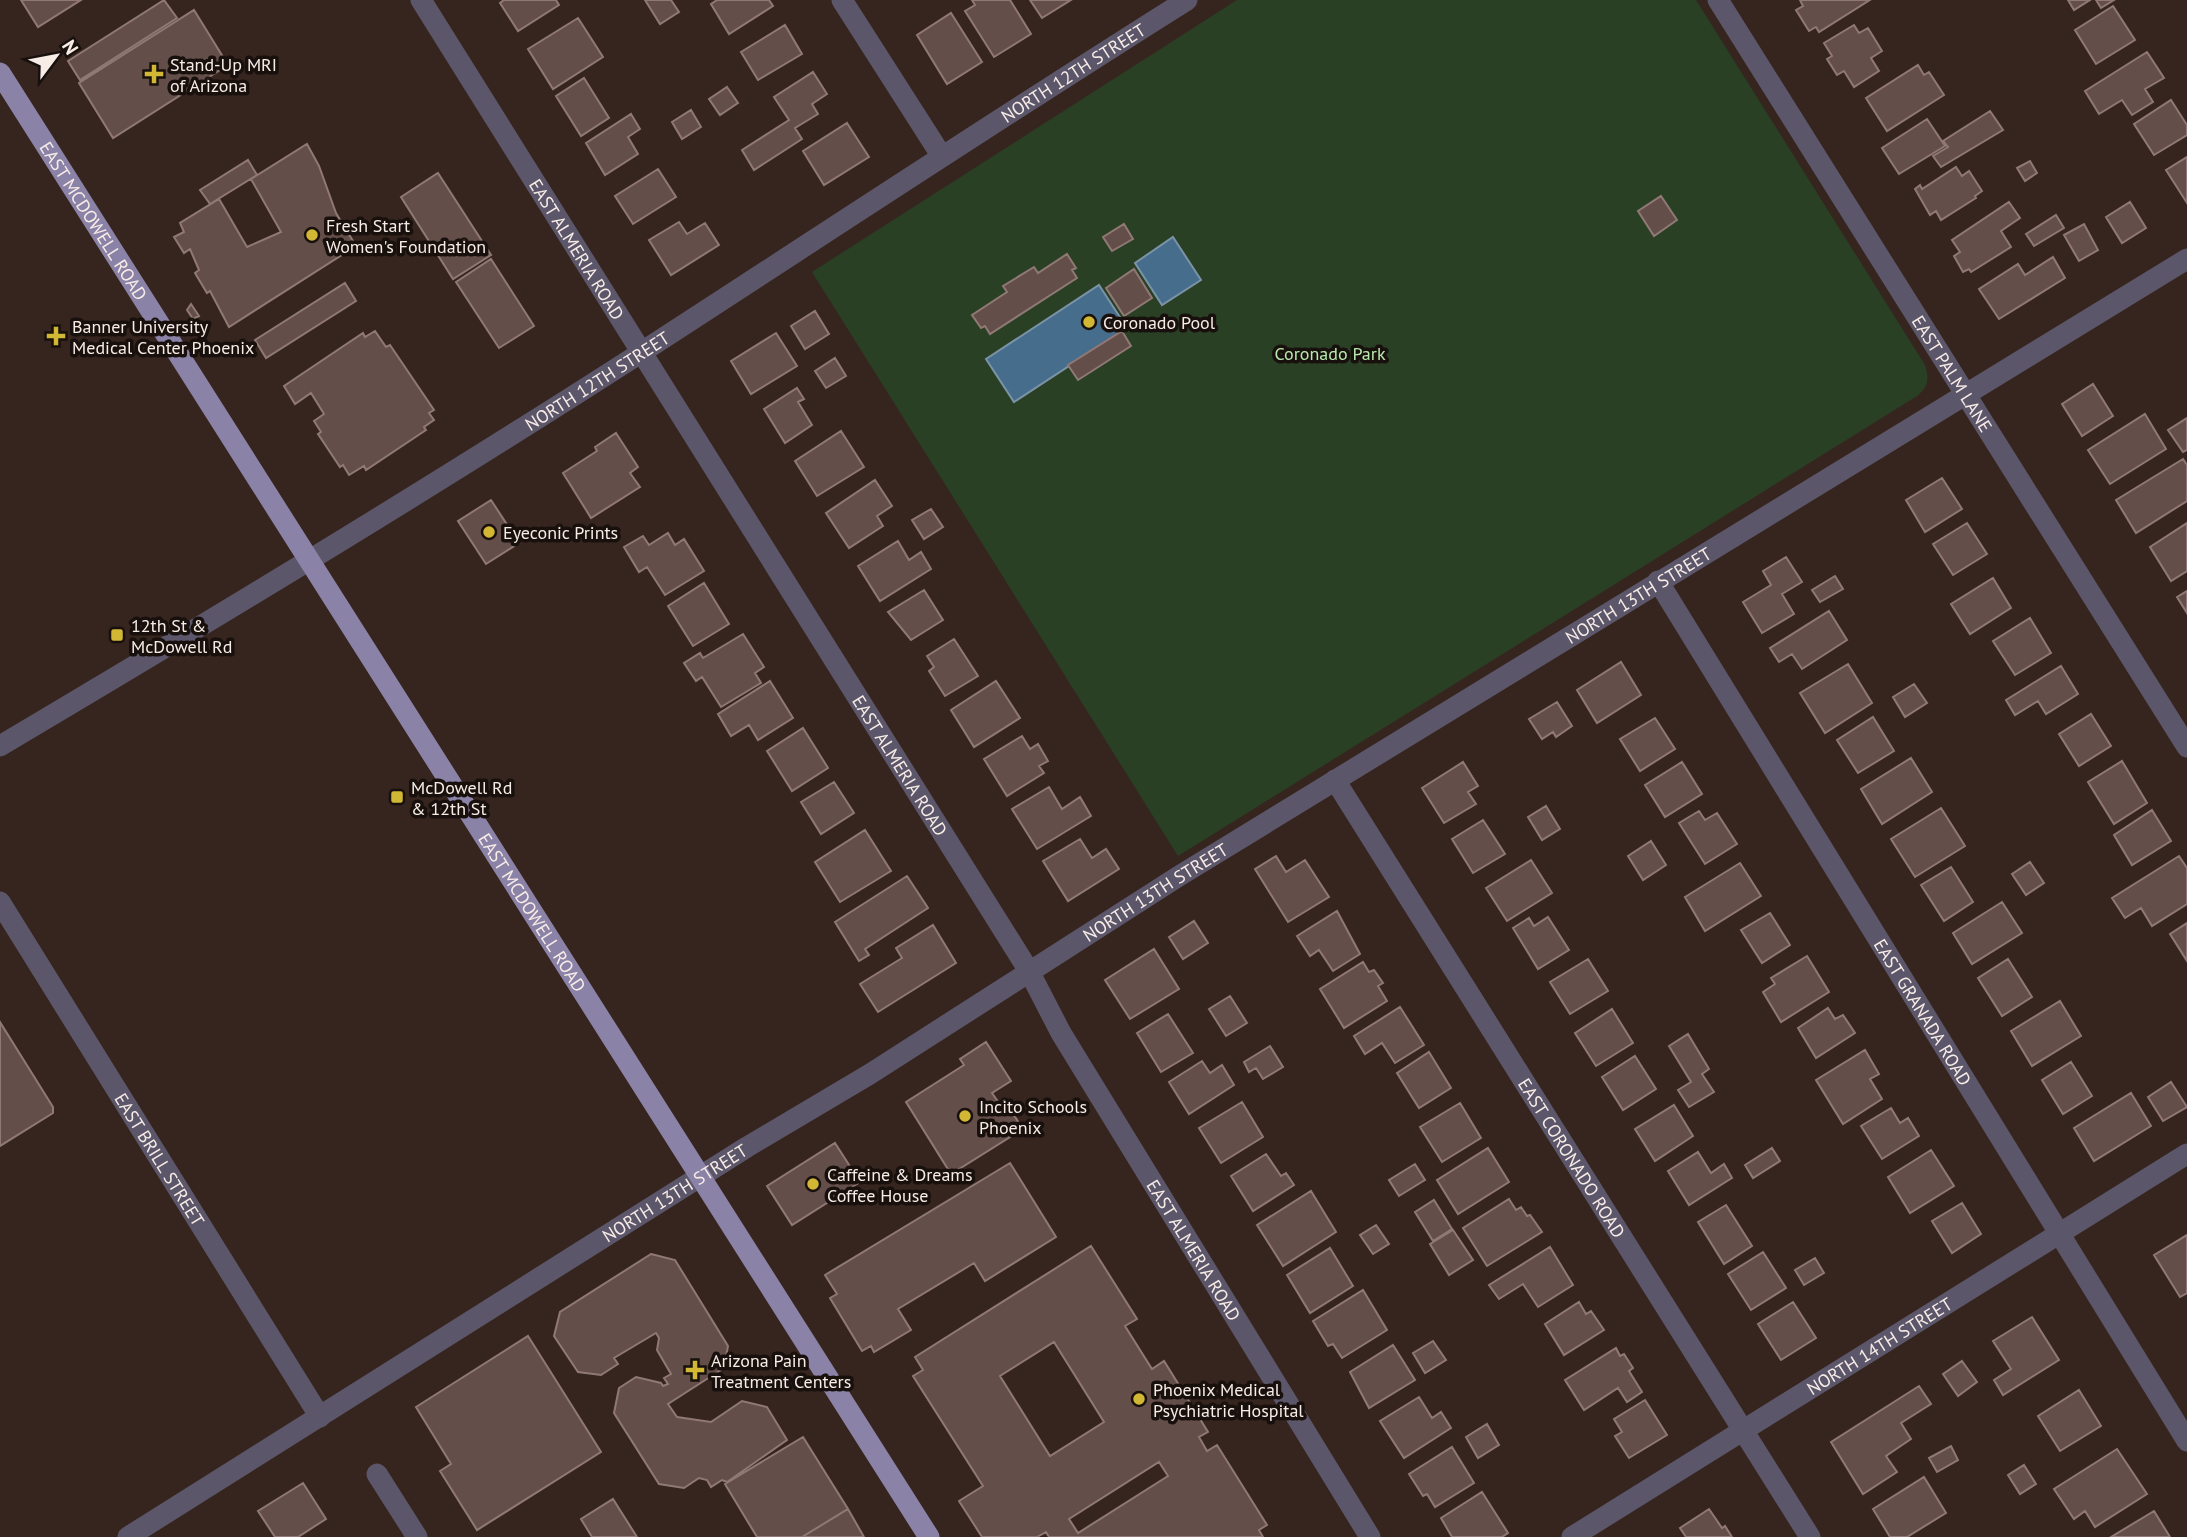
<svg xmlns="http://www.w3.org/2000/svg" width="2187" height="1537" viewBox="0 0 2187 1537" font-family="'PT Sans',sans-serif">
<rect width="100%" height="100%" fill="#36251e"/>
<path fill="#294025" d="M1237 0H1696L1925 365C1929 379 1929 386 1917 396L1178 856 812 272Z"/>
<path fill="#466d8c" stroke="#7b93a7" stroke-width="2" d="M1173 237 1201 280 1162 305 1135 263Z
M1099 285 1127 328 1014 402 986 359Z"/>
<path fill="#644e4a" stroke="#907975" stroke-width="2" fill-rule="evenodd" d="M21 0H81L38 27Z
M164 0 177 18 80 80 68 61Z
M504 0H556L559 5 518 31 500 3Z
M645 0H671L679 12 660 24Z
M717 0H769L773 6 729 34 711 4Z
M972 0H1010L1031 34 994 57 965 11 975 5Z
M1030 0H1071L1042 18Z
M1870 0 1819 32 1816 27 1809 31 1796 10 1803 6 1800 0Z
M2068 0H2090L2074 10Z
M2096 0H2114L2101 8Z
M2113 6 2135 40 2096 64 2075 30Z
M194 10 228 65 113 138 79 83Z
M951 13 982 62 947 84 917 35Z
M578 18 603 57 553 89 528 49Z
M785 25 802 54 758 80 741 52Z
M1854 25 1859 33 1868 28 1882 51 1871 58 1879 71 1854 87 1844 71 1837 75 1827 59 1832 56 1824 43Z
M2147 52 2164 78 2145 89 2153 102 2132 115 2122 100 2099 114 2085 91Z
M1918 65 1924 75 1929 72 1944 95 1887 131 1866 98Z
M813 72 827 94 812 104 818 114 795 128 802 139 754 170 742 150 789 120 774 97Z
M584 78 609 118 581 136 556 96Z
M727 87 738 103 720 115 709 99Z
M2171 100 2187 125V135L2154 155 2134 124Z
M691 110 701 127 682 139 672 122Z
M1990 111 2003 130 1941 167 1933 156 1948 147 1943 141Z
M631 114 640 129 628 137 638 154 605 175 586 143Z
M1927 119 1945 146 1899 174 1882 148Z
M847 123 869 157 824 185 803 151Z
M307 144 319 166 336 213 356 246 229 327 210 291 207 293 195 273 199 270 190 249 184 253 174 237 184 232 180 223 219 199 247 247 281 232 251 179Z
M2187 157V203L2166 170Z
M248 160 257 175 210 204 200 190Z
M2030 161 2037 173 2025 181 2017 168Z
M1956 167 1962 176 1969 171 1982 191 1975 196 1976 198 1941 220 1936 211 1930 215 1915 189 1920 185 1922 189Z
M658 169 676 197 633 224 615 196Z
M438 173 491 255 453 279 401 197Z
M1661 196 1677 220 1654 236 1638 211Z
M2009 202 2020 218 2001 231 2011 247 1971 272 1969 269 1963 272 1954 256 1960 252 1952 240Z
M2130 202 2146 228 2122 243 2106 217Z
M2056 215 2064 228 2034 246 2026 234Z
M679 222 687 234 705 223 719 245 671 275 649 240Z
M1124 224 1133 239 1112 251 1103 237Z
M2084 224 2098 250 2079 261 2064 235Z
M1067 254 1076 268 1072 270 1077 278 990 334 985 326 981 328 972 315 1007 292 1003 286 1034 267 1038 273Z
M2053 257 2065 278 1999 319 1979 289 2018 264 2025 275Z
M491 259 534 326 499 348 456 282Z
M1134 269 1152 298 1124 316 1106 288Z
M345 283 356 301 266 358 255 340Z
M191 304 199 316 193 319 187 310Z
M815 311 829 334 805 349 791 326Z
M375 331 386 347 390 345 434 410 429 413 434 420 424 427 426 430 366 470 364 466 349 475 343 465 340 467 318 434 321 432 314 421 324 414 311 393 295 404 284 386 363 333 365 337Z
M1122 331 1131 346 1078 380 1068 365Z
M776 333 797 366 751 394 731 361Z
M835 358 846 376 826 388 815 371Z
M2093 384 2113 416 2082 436 2062 404Z
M797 388 804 399 798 402 812 425 785 443 764 409Z
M2145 414 2166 449 2110 484 2088 450Z
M2187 418V450L2183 452 2168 430Z
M841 431 864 467 817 496 795 461Z
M616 433 638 467 630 473 640 487 591 518 563 473 597 451 595 447Z
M2183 459 2187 465V501L2136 533 2116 500Z
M1942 478 1962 509 1925 532 1906 500Z
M875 480 892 506 877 516 883 526 849 548 826 513Z
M491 500 519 543 486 564 458 521Z
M931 509 943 527 924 539 912 520Z
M1967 523 1987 554 1953 575 1933 544Z
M2187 523V571L2171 581 2150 547Z
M668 533 675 545 684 539 704 571 665 595 647 567 639 572 624 547 643 536 649 545Z
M898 541 909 560 921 552 931 569 880 601 858 566Z
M1786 557 1802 582 1782 594 1794 614 1762 633 1743 602 1771 585 1763 571Z
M1835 576 1843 589 1820 602 1812 590Z
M1993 578 2011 608 1970 634 1951 604Z
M704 583 729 624 693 646 668 606Z
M924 590 943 620 911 640 888 612Z
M2187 591V613L2177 597Z
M1829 611 1847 640 1802 669 1792 654 1779 662 1770 648Z
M2030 618 2051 653 2015 675 1993 641Z
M743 634 764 667 755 673 761 683 721 707 702 677 696 681 684 663 700 653 703 658Z
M954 639 978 676 945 696 929 671 934 667 927 656Z
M1621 662 1641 695 1597 723 1577 690Z
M1848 664 1872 703 1825 733 1800 693Z
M2061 666 2078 694 2046 714 2038 701 2015 715 2006 700Z
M770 681 793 718 758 740 749 725 731 736 718 714Z
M996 681 1020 718 974 747 951 710Z
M1914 684 1927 703 1905 717 1893 697Z
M1557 702 1572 726 1556 737 1553 732 1542 739 1529 719Z
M2091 714 2111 746 2079 766 2059 734Z
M1873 717 1894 751 1858 773 1837 740Z
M1655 718 1675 749 1640 771 1620 739Z
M803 728 828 768 792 791 767 751Z
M1022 736 1030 749 1038 744 1048 761 1039 766 1044 773 1007 796 984 759Z
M1911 758 1932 792 1882 824 1861 789Z
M2122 761 2147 803 2114 824 2088 782Z
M1463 762 1478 786 1468 792 1476 804 1444 823 1422 788Z
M1682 762 1702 794 1665 817 1645 785Z
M834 782 854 813 821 834 801 802Z
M1049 787 1062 809 1080 797 1091 816 1037 849 1012 809Z
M1546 806 1560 829 1542 840 1528 817Z
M1941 808 1965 846 1915 877 1891 839Z
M2152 810 2171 841 2132 865 2114 835Z
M1699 811 1705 820 1717 813 1737 844 1705 864 1679 823Z
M1483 820 1505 854 1473 873 1452 839Z
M865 830 891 871 840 902 815 862Z
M1080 839 1092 858 1106 849 1119 869 1068 901 1043 861Z
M1651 841 1666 865 1643 880 1628 856Z
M1276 856 1286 872 1305 860 1329 897 1288 922 1255 869Z
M2179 856 2187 868V904L2152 926 2141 908 2125 918 2112 898Z
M1531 860 1552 893 1507 921 1486 888Z
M2030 862 2044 883 2026 895 2012 874Z
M1740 863 1761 896 1705 931 1685 897Z
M1951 867 1973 902 1944 921 1921 885Z
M907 876 928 908 865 949 869 955 859 961 835 922Z
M2002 902 2022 933 1972 964 1953 933Z
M1337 911 1360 954 1333 971 1319 950 1310 956 1297 936Z
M1770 913 1790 945 1762 963 1741 930Z
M1548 917 1569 950 1538 969 1513 928 1529 918 1534 926Z
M1194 921 1208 943 1183 959 1169 937Z
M2187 923V961L2170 934Z
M933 925 956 963 878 1012 860 984 902 958 896 948Z
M1154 949 1179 989 1130 1019 1105 980Z
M1807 956 1829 992 1781 1022 1763 992 1775 984 1771 978Z
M1588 959 1608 991 1570 1014 1550 982Z
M2008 959 2032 997 2002 1016 1978 978Z
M1363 962 1369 972 1374 970 1383 983 1378 986 1387 1001 1344 1028 1320 989Z
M1230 996 1247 1023 1226 1036 1209 1009Z
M2060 1001 2081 1036 2032 1066 2011 1031Z
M1400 1007 1424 1045 1395 1063 1382 1043 1365 1054 1354 1036Z
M1828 1008 1835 1019 1843 1015 1855 1033 1816 1058 1798 1028Z
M1612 1009 1633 1043 1596 1066 1575 1033Z
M1168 1014 1193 1053 1161 1072 1137 1033Z
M0 1022 53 1107V1113L0 1146Z
M1688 1034 1709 1069 1702 1074 1714 1092 1689 1107 1678 1090 1691 1082 1669 1046Z
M986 1042 1011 1081 992 1093 999 1103 1004 1100 1023 1129 951 1174 906 1102 964 1065 960 1059Z
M1270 1046 1283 1067 1263 1079 1256 1068 1249 1072 1244 1062Z
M1865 1050 1879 1074 1870 1079 1882 1099 1843 1124 1816 1080Z
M1429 1052 1451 1088 1419 1108 1397 1073Z
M1635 1056 1656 1089 1623 1110 1602 1077Z
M1202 1061 1210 1073 1222 1065 1234 1085 1189 1114 1169 1082Z
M2071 1062 2092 1096 2063 1114 2042 1080Z
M2171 1082 2187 1107 2163 1121 2148 1097Z
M2131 1093 2151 1126 2094 1161 2074 1128Z
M1242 1102 1263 1137 1221 1163 1199 1128Z
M1460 1103 1481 1138 1442 1162 1420 1127Z
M1674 1105 1693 1136 1655 1161 1635 1129Z
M1891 1108 1900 1123 1908 1118 1919 1136 1882 1159 1861 1126Z
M835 1143 860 1182 792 1225 767 1186Z
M1488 1148 1509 1182 1458 1214 1437 1180Z
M1772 1148 1780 1161 1753 1178 1745 1165Z
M1931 1150 1954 1186 1910 1213 1888 1177Z
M1698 1152 1711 1173 1724 1164 1732 1178 1689 1205 1668 1171Z
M1266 1154 1281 1176 1286 1173 1294 1185 1253 1211 1231 1176Z
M1010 1163 1056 1237 985 1281 974 1263 898 1309 911 1330 874 1352 871 1346 862 1351 830 1298 837 1294 825 1275Z
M1415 1164 1425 1180 1399 1196 1389 1180Z
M1311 1191 1336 1232 1283 1266 1257 1225Z
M1509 1199 1516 1210 1521 1207 1527 1216 1530 1215 1542 1232 1487 1266 1463 1228Z
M1434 1200 1452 1229 1433 1241 1415 1212Z
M1962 1203 1981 1234 1952 1253 1932 1221Z
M1726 1205 1752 1246 1724 1264 1698 1222Z
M1376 1225 1389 1244 1373 1254 1360 1235Z
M1453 1230 1473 1260 1449 1275 1430 1244Z
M2187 1235V1293L2180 1297 2154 1255Z
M1091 1246 1137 1319 1125 1326 1152 1369 1164 1361 1208 1432 1199 1437 1207 1451 1217 1445 1267 1525 1259 1530 1263 1537H1049L1046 1532 1037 1537H982L959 1501 983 1486 913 1376 923 1370 915 1357ZM1054 1342 1104 1422 1050 1456 1000 1376ZM1159 1462 1168 1476 1078 1533 1069 1519Z
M1550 1247 1573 1285 1538 1307 1523 1284 1499 1299 1489 1285Z
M1330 1248 1353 1286 1310 1313 1287 1275Z
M1763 1252 1786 1288 1751 1310 1728 1274Z
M651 1254 675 1260 728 1346 724 1368 668 1404 677 1417 711 1422 742 1401 767 1407 787 1440 727 1482 722 1480 711 1487 707 1480 699 1478 684 1488 659 1484 614 1413 619 1388 636 1377 661 1383 663 1386 668 1384 664 1378 671 1374 657 1350 659 1338 656 1333 614 1358 618 1364 601 1375 578 1372 554 1336 560 1312Z
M1815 1258 1824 1273 1804 1285 1795 1270Z
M1363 1290 1387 1330 1342 1358 1333 1344 1328 1346 1313 1321Z
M1579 1302 1586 1314 1591 1311 1604 1330 1564 1355 1545 1324Z
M1793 1302 1816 1338 1781 1360 1758 1324Z
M2032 1317 2059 1360 2003 1395 1994 1380 2011 1369 1993 1341Z
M528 1336 601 1452 477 1530 440 1471 451 1464 416 1407Z
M1433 1341 1446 1360 1425 1373 1413 1353Z
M1393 1345 1415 1380 1369 1408 1350 1372Z
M1616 1348 1620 1356 1624 1354 1633 1368 1629 1371 1642 1392 1627 1402 1618 1388 1584 1410 1565 1380Z
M1962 1361 1977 1382 1958 1396 1943 1374Z
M1919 1386 1931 1404 1901 1423 1911 1439 1886 1456 1897 1472 1863 1494 1831 1442Z
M2079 1390 2101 1426 2060 1451 2038 1416Z
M1419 1397 1432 1418 1441 1412 1451 1428 1404 1458 1380 1421Z
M1645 1400 1667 1435 1629 1458 1615 1436 1622 1432 1614 1419Z
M1487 1424 1499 1445 1478 1458 1466 1437Z
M803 1437 848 1509 802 1537H757L725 1484Z
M1951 1446 1958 1460 1937 1472 1929 1458Z
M1452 1447 1474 1483 1435 1507 1427 1494 1423 1496 1409 1474Z
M2117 1449 2147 1494 2095 1527 2085 1511 2074 1519 2054 1489Z
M2024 1465 2036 1484 2020 1494 2008 1475Z
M1924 1477 1946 1513 1907 1537H1890L1873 1509Z
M303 1483 326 1519 298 1537H275L258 1511Z
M1482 1492 1508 1533 1502 1537H1452L1441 1518Z
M613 1499 637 1537H592L581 1519Z
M848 1509 864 1537H802Z
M1709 1509 1722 1528 1725 1526 1732 1537H1686L1680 1528Z
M2154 1511 2170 1537H2111Z"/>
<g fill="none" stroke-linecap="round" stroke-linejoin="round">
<g stroke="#5b5669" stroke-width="21">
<path id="s1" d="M421 0 1029 971 1061 1033 1370 1537"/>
<path d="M842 0 941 155"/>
<path id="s2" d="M1718 0 2187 747"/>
<path id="s3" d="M1658 581 2187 1441"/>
<path id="s4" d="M0 746C216 618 431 488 642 352 824 234 1004 115 1187 0"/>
<path id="s5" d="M1335 780 1810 1537"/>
<path id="s6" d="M0 902 320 1417"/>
<path d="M377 1474 417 1537"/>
<path id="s7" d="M128 1537 747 1147 870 1074 1179 876 2187 259"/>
<path id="s8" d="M1572 1537 2187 1154"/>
</g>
<path stroke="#8b82a7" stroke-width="21" id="s9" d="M0 73 929 1537"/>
</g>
<g fill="#d2b735" stroke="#18100d" stroke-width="2.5">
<path d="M150.5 63.5h7v7h7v7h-7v7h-7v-7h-7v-7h7z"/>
<circle cx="312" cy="235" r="7"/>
<circle cx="1089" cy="322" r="7"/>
<path d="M52.5 325.5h7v7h7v7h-7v7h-7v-7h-7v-7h7z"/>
<circle cx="489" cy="532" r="7"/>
<rect x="110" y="628" width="14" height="14" rx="3.5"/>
<rect x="390" y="790" width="14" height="14" rx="3.5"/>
<circle cx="965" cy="1116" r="7"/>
<circle cx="813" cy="1184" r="7"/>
<path d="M691.5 1359.5h7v7h7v7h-7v7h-7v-7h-7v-7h7z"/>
<circle cx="1139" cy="1399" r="7"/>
</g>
<g text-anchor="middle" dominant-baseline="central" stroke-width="7" stroke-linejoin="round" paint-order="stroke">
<g font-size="18" fill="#f8ece7" stroke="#18100d" text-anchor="start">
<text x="170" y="64">Stand-Up MRI<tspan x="170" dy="21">of Arizona</tspan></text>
<text x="326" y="225">Fresh Start<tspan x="326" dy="21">Women's Foundation</tspan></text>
<text x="1103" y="322">Coronado Pool</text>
<text x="72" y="326">Banner University<tspan x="72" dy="21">Medical Center Phoenix</tspan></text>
<text x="503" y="532">Eyeconic Prints</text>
<text x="131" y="625">12th St &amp;<tspan x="131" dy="21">McDowell Rd</tspan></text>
<text x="411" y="787">McDowell Rd<tspan x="411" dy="21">&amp; 12th St</tspan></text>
<text x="979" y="1106">Incito Schools<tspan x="979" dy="21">Phoenix</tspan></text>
<text x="827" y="1174">Caffeine &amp; Dreams<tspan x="827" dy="21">Coffee House</tspan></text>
<text x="711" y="1360">Arizona Pain<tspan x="711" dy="21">Treatment Centers</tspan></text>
<text x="1153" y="1389">Phoenix Medical<tspan x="1153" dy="21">Psychiatric Hospital</tspan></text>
</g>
<g font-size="18" fill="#f8ece7" stroke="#18100d">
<text stroke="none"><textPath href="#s4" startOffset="1267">NORTH 12TH STREET</textPath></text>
<text stroke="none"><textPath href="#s9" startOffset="175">EAST MCDOWELL ROAD</textPath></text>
<text stroke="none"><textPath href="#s1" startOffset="294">EAST ALMERIA ROAD</textPath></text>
<text stroke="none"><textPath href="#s2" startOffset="441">EAST PALM LANE</textPath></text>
<text stroke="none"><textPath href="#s4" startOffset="700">NORTH 12TH STREET</textPath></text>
<text stroke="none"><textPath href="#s7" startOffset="1780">NORTH 13TH STREET</textPath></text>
<text stroke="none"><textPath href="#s1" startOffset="903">EAST ALMERIA ROAD</textPath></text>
<text stroke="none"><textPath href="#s7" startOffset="1213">NORTH 13TH STREET</textPath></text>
<text stroke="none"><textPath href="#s9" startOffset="994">EAST MCDOWELL ROAD</textPath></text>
<text stroke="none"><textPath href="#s3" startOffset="506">EAST GRANADA ROAD</textPath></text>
<text stroke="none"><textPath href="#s6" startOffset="303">EAST BRILL STREET</textPath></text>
<text stroke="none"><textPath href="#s5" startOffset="446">EAST CORONADO ROAD</textPath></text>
<text stroke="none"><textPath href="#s7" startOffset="646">NORTH 13TH STREET</textPath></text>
<text stroke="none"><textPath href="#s1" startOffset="1470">EAST ALMERIA ROAD</textPath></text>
<text stroke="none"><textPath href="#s8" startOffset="362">NORTH 14TH STREET</textPath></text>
</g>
<g font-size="18" fill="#b8eaae" stroke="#18100d">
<text x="1330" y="353">Coronado Park</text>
</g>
</g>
<g transform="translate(56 56) rotate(58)" stroke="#18100d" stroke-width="5" paint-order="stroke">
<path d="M0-5L12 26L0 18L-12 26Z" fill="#f8ece7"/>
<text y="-10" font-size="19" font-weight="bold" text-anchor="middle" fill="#f8ece7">N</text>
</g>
</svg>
